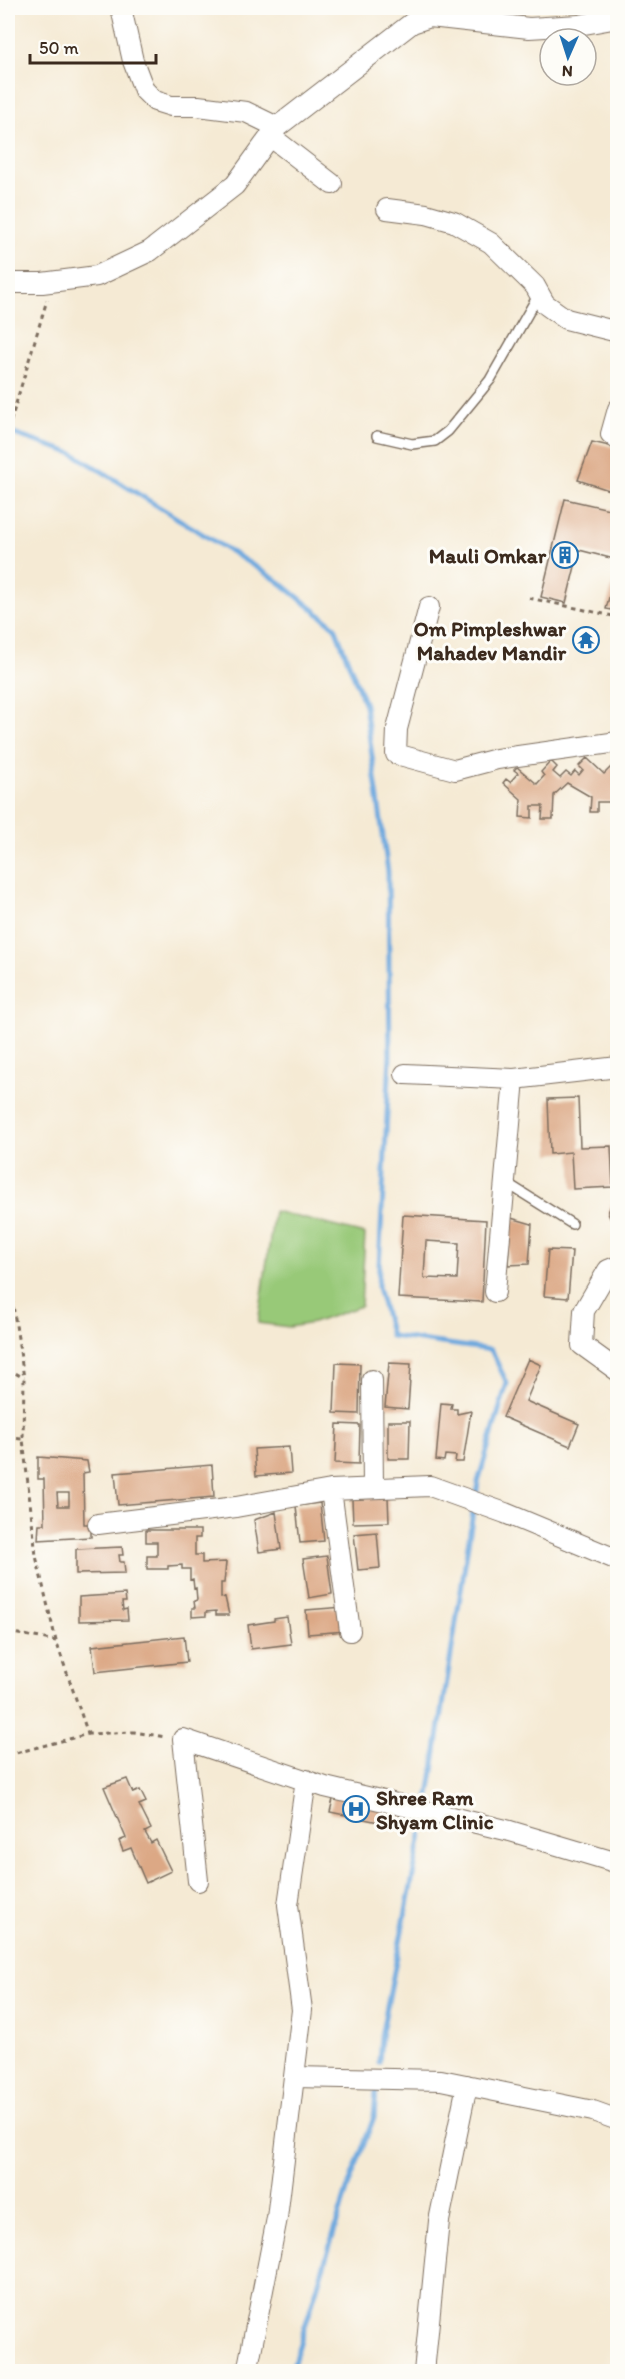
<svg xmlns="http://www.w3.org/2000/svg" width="625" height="2379" viewBox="0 0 625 2379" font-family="Itim,sans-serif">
<rect width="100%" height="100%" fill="#fdfcf7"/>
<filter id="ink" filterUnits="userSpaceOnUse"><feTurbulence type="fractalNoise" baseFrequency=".0167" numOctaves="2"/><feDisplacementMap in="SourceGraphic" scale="12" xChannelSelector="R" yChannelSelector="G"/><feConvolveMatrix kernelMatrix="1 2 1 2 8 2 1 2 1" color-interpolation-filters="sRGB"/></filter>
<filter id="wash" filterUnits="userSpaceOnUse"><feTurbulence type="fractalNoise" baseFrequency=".008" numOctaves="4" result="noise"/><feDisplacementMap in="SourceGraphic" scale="24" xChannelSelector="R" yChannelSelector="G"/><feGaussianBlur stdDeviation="1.35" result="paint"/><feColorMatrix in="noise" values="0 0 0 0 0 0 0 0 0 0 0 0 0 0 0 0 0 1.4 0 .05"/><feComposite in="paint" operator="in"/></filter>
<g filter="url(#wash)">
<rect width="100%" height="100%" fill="#f5ead4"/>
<path fill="#98c978" stroke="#6a7a4b" stroke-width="1.5" d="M274 1211 365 1234 361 1306 313 1323 289 1327 258 1323Z"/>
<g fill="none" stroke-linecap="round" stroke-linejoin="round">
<path stroke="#6ea9de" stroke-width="5" d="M8 432 74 454 278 581 335 627 365 705 388 872 390 1056 378 1287 391 1336 491 1350 507 1383 478 1482 476 1497
M379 2062 381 2037 430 1790 474 1506
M291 2372 348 2187 374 2117 376 2092"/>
</g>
<g id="blocks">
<path fill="#dca885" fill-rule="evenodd" d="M592 442 618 448V493L578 480Z
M565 499 618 511V560L579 550 566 603 541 597Z
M617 567H618V611L606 609Z
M587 758 604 774 618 760V811L612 810V802H597V812H590L591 797 567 783 554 795 553 819H542L543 806H532V818L520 817 521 799 503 783 506 779 510 782 518 773 514 770 517 767 537 784 544 776 541 772 551 761 557 767 553 772 560 778 566 772 571 776 575 771 579 775 583 770 579 766Z
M578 1098 580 1147 611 1146 613 1187 573 1189 571 1152 550 1154 548 1099Z
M617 1189 618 1216 611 1220 608 1213Z
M403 1215 486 1220 482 1302 398 1298ZM426 1241 459 1243 457 1279 424 1278Z
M511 1218 532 1224 529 1264 508 1265Z
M548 1250 572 1251 568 1298 544 1296Z
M528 1359 541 1365 526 1401 579 1424 570 1446 503 1417Z
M336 1363 360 1364 359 1414 334 1413Z
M389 1363 411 1364 408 1409 385 1407Z
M441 1403 452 1404 451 1409H457V1414L471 1411 463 1462H455L456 1456 445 1455 444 1461 436 1460Z
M388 1421H410L409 1459H388Z
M337 1424 360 1425 359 1464 335 1463Z
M289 1447 291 1473 256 1476 254 1449Z
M38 1457 87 1461 89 1472 83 1473 84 1524H91V1537L38 1540 39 1524H45L44 1479H38ZM57 1493H69V1506H58Z
M212 1465 214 1497 118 1505 115 1473Z
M388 1497 389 1522 353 1523 352 1499Z
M320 1503 324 1541 300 1543 296 1506Z
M276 1512 281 1549 259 1552 254 1520Z
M146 1530H200V1538H195V1555H202V1563L226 1562 224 1583H221V1598L225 1597 229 1615H216V1611L206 1612V1616L192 1617V1608H195L194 1601 197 1600 196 1588 194 1589 193 1579 190 1580V1569H182V1565L168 1566V1569H147V1556H157V1542H146Z
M377 1532 380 1568 358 1570 354 1534Z
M122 1547 123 1555H119L120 1562H124L125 1573 76 1574V1549Z
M327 1556 332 1594 309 1598 303 1559Z
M125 1594 126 1602H122L123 1610 127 1609 128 1620 79 1621V1597Z
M344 1607 346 1631 308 1634 306 1610Z
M287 1617 291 1644 251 1649 248 1625 274 1621V1619Z
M184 1636 187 1662 95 1672 92 1646Z
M127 1779 133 1793 140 1790 146 1802 139 1805 151 1829 145 1832 151 1843 156 1840 171 1871 146 1883 131 1848 123 1851 119 1841 126 1838 104 1787Z
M334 1795 401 1810 398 1826 330 1812Z"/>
</g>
</g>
<g filter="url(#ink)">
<use href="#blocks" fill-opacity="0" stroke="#7c6d5e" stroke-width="1.5"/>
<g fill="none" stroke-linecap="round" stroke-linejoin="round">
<defs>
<path id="service" d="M377 436 412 444 435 441 448 431 490 380 539 294
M505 1182 572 1224"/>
<path id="minor" d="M121 8 133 61 144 90 155 101 171 106H198L246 112 277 127
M270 136 332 184
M387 209 426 214 454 222 491 243 535 286 545 304 566 319 618 332
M8 283H42L97 276 150 251 235 185 277 127 412 23 430 17 529 28 579 25 618 18
M618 409 611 434 618 440
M429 607 397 729 396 754 455 770 497 759 618 742
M405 1074 514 1079 618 1067
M618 1266 608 1270 584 1311 582 1345 618 1371
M495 1292 514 1079
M372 1380 373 1488
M331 1490 350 1631
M98 1524 236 1507 331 1490 430 1486 505 1513 618 1560
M198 1881 183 1739 325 1787 510 1831 618 1863
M294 2077 441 2080 593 2111 618 2120
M247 2372 277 2218 302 2010 288 1905 306 1780
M424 2372 439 2221 467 2085"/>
</defs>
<use href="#service" stroke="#7c6d5e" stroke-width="12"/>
<use href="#minor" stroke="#7c6d5e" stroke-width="22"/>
<path stroke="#7c6d5e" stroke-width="3" stroke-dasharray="4.5 4.5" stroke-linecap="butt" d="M8 430 47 300
M529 598 618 617
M8 1272 24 1378 23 1439 36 1556 56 1641 88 1734
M8 1369 24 1378
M8 1438 23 1439
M8 1632 56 1641
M8 1755 88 1734 134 1732 166 1737"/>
<use href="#service" stroke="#fff" stroke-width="9"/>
<use href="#minor" stroke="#fff" stroke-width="20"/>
</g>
</g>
<defs>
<symbol id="building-ring" viewBox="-11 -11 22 22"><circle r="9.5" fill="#fdfcf7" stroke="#1f6fb2" stroke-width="1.5"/><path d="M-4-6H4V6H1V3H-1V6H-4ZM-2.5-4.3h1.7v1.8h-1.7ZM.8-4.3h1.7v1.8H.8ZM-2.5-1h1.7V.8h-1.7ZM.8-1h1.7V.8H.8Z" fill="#1f6fb2"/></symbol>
<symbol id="temple-ring" viewBox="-11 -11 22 22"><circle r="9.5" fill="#fdfcf7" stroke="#1f6fb2" stroke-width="1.5"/><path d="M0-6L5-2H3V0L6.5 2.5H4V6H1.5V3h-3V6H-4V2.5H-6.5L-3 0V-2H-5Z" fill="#1f6fb2"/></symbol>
<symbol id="hospital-ring" viewBox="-11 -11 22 22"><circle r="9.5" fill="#fdfcf7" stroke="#1f6fb2" stroke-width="1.5"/><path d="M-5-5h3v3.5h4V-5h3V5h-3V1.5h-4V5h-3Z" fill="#1f6fb2"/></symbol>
</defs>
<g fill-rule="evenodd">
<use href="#building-ring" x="550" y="540" width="30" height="30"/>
<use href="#temple-ring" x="571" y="625" width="30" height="30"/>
<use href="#hospital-ring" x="341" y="1794" width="30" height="30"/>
</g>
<g text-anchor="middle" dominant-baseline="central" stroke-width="6" stroke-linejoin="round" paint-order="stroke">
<g font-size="21" font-weight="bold" fill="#3b2a1e" stroke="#fdfcf7" text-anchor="end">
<text x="546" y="555">Mauli Omkar</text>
<text x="566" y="628">Om Pimpleshwar<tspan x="566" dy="24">Mahadev Mandir</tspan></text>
<text x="376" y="1797" text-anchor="start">Shree Ram<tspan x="376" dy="24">Shyam Clinic</tspan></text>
</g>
</g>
<rect width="625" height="2379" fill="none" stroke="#fdfcf7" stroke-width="30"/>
<g transform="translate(568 57) rotate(183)"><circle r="28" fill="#fdfcf7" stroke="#afa8a0" stroke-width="1.5"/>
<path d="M0-4.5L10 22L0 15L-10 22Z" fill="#1f6fb2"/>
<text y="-9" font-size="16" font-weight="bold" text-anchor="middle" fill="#3b2a1e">N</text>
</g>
<path d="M30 54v9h126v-9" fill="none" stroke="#3b2a1e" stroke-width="3"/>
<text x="39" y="54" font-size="18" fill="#3b2a1e" stroke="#fdfcf7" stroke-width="4.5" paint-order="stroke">50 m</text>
</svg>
